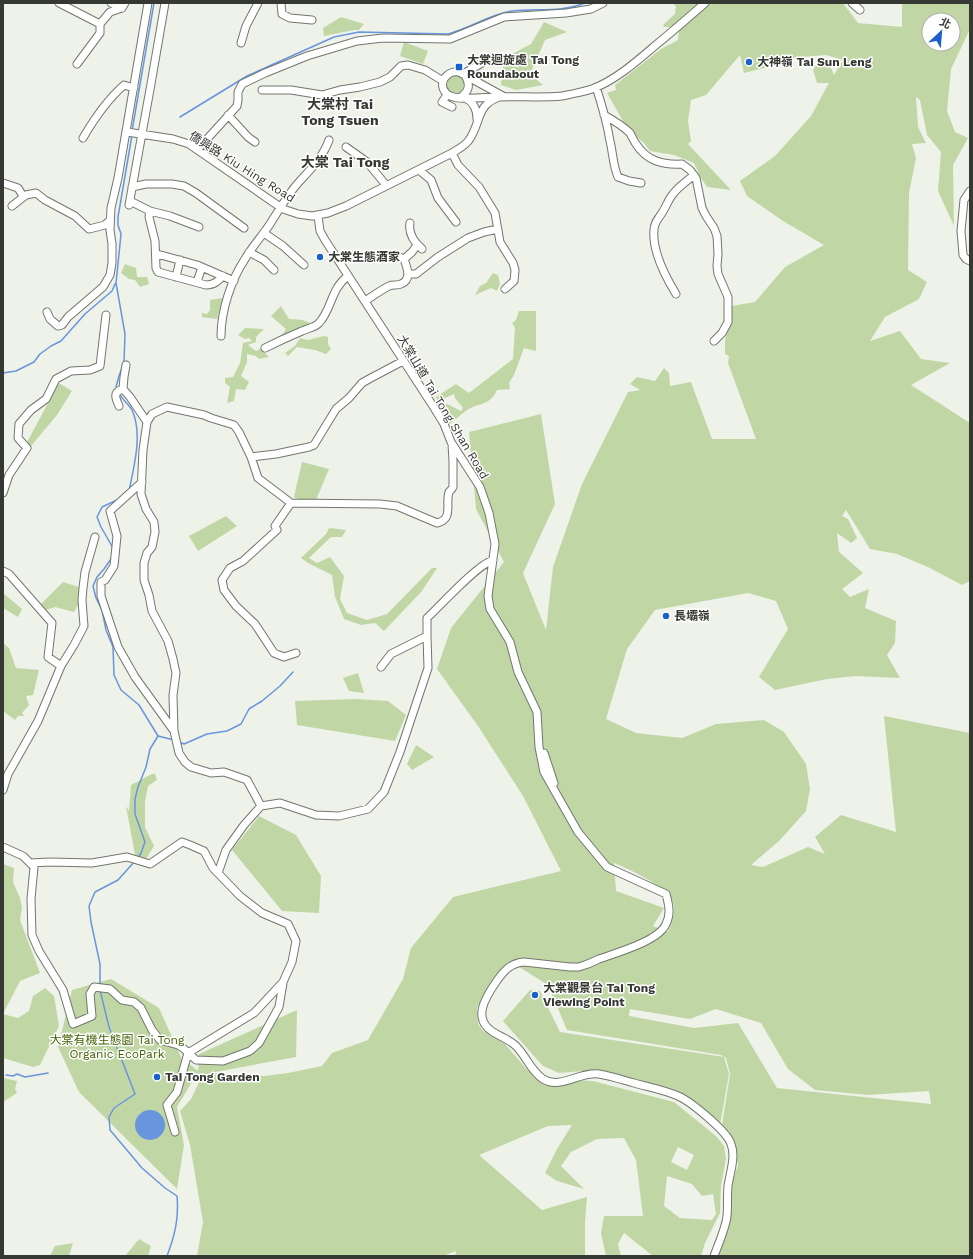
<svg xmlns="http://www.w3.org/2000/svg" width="973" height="1259" viewBox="0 0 973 1259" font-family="'Work Sans','Noto Sans TC',sans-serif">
<rect width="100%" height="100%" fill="#eef2e9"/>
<path fill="#c0d7a5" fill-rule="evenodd" d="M672 3H843L858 23 902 27V3H970V29L951 69 947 111 955 132 968 138 953 165 954 226 938 191 941 152 927 135 920 100 916 97 918 127 926 143 912 144 916 158 909 193 908 270 927 282 919 299 885 317 870 341 900 331 921 359 950 363 911 385 970 423V581L962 585 930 568 897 554 870 549 846 510 842 516 848 519 857 538 851 543 837 533 839 552 863 573 842 589 850 597 869 589 865 608 896 621 895 643 887 655 900 678 855 676 827 679 775 690 759 677 788 629 776 601 748 593 655 610 627 649 606 719 636 733 682 738 716 724 764 720 784 732 806 764 810 789 806 811 779 841 751 865 763 867 808 847 825 854 815 837 841 815 896 832 884 716 970 733V1256H717L731 1186 738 1165 734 1144 729 1132 722 1125 730 1074 726 1058 721 1055 567 1030 548 985 511 962 503 967 489 985 482 997 477 1008 478 1024 483 1031 505 1044 524 1066 535 1077 548 1085 561 1086 577 1080 593 1081 674 1102 716 1136 724 1146 726 1159 721 1186 720 1213 705 1243 701 1256H653L624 1233 618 1244 621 1256H606L601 1233 604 1216H643L636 1160 624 1138 597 1139 571 1152 561 1166 584 1189 557 1181 545 1173 557 1149 572 1125 548 1126 479 1155 542 1210 587 1197 585 1222V1256H455L456 1251 443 1256H197L203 1222 190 1145 180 1111 191 1099 203 1074 198 1075V1072L177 1107 184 1145 177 1189 79 1092 58 1047 72 990 111 979 159 1008 181 1057 198 1071 199 1054 297 1010 296 1057 210 1073 264 1076 288 1073 322 1066 332 1053 368 1040 403 979 411 948 453 897 561 871 523 796 478 726 437 669 451 628 504 562 476 509 469 432 541 414 555 504 523 573 546 630 553 567 582 484 628 392 640 390 630 384 637 377 655 381 664 368 669 373 670 386 691 382 712 439H756L728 363 729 356 725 354V341L732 306 755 302 785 267 824 245 783 221 747 196 740 181 775 156 811 116 829 83H817L813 70 819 60 827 59 834 75 843 60 826 55 791 58V57L787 62 744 73 740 55 706 95 691 100 688 121 691 141 688 144 731 190 707 187 701 178 694 163 674 155 650 151 644 143 628 130 607 93 616 90 615 85 661 49 678 40 679 27H663L664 24 675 14 676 6ZM929 20H953V44H929ZM614 863C629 869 668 887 673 902 676 912 672 922 668 932L653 926 664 908 616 891ZM716 1009 761 1023 788 1069 815 1090 868 1095 929 1091 931 1104 777 1088 738 1023 694 1028 629 1016 630 1009 690 1019ZM678 1147 694 1155 687 1170 671 1162ZM667 1176 692 1184 702 1196 713 1194 716 1214 712 1220 680 1218 664 1206Z
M341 17 364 24 359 30H354L324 36 323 28Z
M544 22 567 32 545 40 530 74 543 85 516 90 501 85 504 58 531 44Z
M404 42 428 51 423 64 400 56Z
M445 85a10 10 0 1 1 20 0a10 10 0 1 1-20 0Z
M125 264 136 268 137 277H147L149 284 140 287 135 280 129 279 121 273Z
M493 273 498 275 500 284 497 291 491 288 475 295 480 286 486 283Z
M223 298 217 319 202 317V313L207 314 210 310V300Z
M281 306 289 319 303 320 312 324 297 329 298 331 280 338 286 329 271 316Z
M519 311H536V351L524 348 514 375 509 383 510 389 497 390C490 406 480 402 467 410 460 415 454 421 447 426L443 414 436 407 443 402 461 411 463 408 455 398 454 394 438 401 436 397 456 384 469 393 513 359 515 328 512 323 516 320Z
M245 328 264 329 256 337V342L248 345 256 351 264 347 262 350 269 357 259 359 256 356 247 354V362L241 376 249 382 245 390 236 389 234 401 227 403 230 387 225 383V378L233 377 240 363 243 343 252 341 249 338 245 339 238 335Z
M324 336 328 337V344L331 349 326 354 315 350 297 347 288 356 285 353 295 346 300 338 308 340Z
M59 383 72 391 57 415 31 446 27 442Z
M302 462 329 469 316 500 304 502 294 497Z
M226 516 237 526 198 551 189 536Z
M329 528 346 530 342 537H331L309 558 317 563 330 557 344 576 340 599 347 613 367 620 387 614 432 568H437L422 591 384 631 375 623 361 625 344 619 335 597 332 575 308 563 301 558 326 534Z
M63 582 79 587 78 605 74 612 55 607 46 610 41 604Z
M3 593 22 609 18 617 3 608Z
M3 643 9 648 16 668 39 670 33 695 26 696 29 705 22 713 24 716H18L15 720 3 711Z
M358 673 364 693 349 691 343 678Z
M357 699 388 701 406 715 395 741 297 725 295 701Z
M416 745 434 757 412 770 407 764Z
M152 774H155L157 780 148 786 145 802V827L154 846 146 859 135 855 126 806 129 811 131 785Z
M259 816 296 835 321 876 319 913 282 911 232 850Z
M3 864 14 868 13 882 20 898 22 907 20 920 40 973 20 981 3 1014Z
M45 988 54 996 59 1026 40 1065 33 1067 3 1058V1014L18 1018 29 1011 33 996Z
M530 990 540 991 560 1032 724 1057 729 1074 720 1125 664 1088 596 1070 559 1073 543 1066 503 1021Z
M3 1078 17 1081 15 1089 17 1093 3 1102Z
M139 1239 151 1246 148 1256H125Z
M73 1243 69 1256H50L55 1246Z"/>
<path fill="#6895dd" d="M135 1125a15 15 0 1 1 30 0a15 15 0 1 1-30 0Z"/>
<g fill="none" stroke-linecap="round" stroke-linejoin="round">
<path stroke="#6895dd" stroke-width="1.5" d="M180 117 247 76 334 37 359 32 448 34C471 28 488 15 512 11 538 8 560 13 585 3
M132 131 154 3
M3 373 16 371 34 362 40 354 51 346 61 341 85 314 112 291 115 284
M117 389 116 387 119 376 124 362 125 334 116 283 120 244 121 234 118 225V217L132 135
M119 393C122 400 129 404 132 410 143 434 134 466 129 491
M113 548 101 527 97 517 102 507 117 500
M111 559 104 569 97 577 93 586 96 598 102 610 106 630 113 647 114 675 121 690 139 705 158 736 174 740
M179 742 184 744 207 734 227 731 241 724 249 709 262 701 280 686 293 672
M138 858 141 853 145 842 135 814V799L138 787 146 767 150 749 158 736
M100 984V964L91 922 89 906 95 892 118 880 135 861
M100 990 109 1027 135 1094 114 1108 109 1117 110 1130 142 1168 165 1188 177 1196C179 1218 175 1235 167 1256
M6 1075 13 1076 17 1074 25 1077 48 1073"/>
<defs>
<path id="minor" d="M59 3 100 24
M111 3 122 8
M281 3 282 14 290 18 312 20
M852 3 860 10
M241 43 246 26 258 3
M77 64 100 33V24L110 12 122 8 125 3
M463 74 482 63
M596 87C602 105 607 123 610 141 613 153 613 166 618 177L629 181 641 183
M262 90H291L322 95 340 90 360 87 380 82 390 77 401 66 408 65 425 70 443 81
M447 95 442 102 452 107
M503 96 459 72C447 70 437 83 446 93 453 102 484 97 496 97 518 96 540 98 562 96 572 94 583 92 592 89 616 80 637 61 657 44 673 31 689 17 705 3
M459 98C468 93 471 86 466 77
M465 98C474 102 477 109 477 119
M228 115 248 137 255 142
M604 115C613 120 623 126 630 133 632 137 634 141 636 144 647 161 662 165 682 164L690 170 696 178 702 208 706 216 714 228 717 236 718 254 717 266 718 274 728 297V322L722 333 714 341
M127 132 173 139 189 144 283 209 298 214 312 216 328 213 346 206 452 153C458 149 465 146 469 140 482 122 475 103 503 96
M83 138C94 119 107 100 124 85L134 88
M346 147 367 162 386 185
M198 149 237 106 238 100V92L242 84 265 73 307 56 357 41 383 38 450 39 504 17 566 13 591 9 603 3
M452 153 458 165 479 187 495 213 500 242 513 263 515 270 514 281 505 289
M419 170 431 180 438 198 456 222
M3 183 18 188 23 196
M132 187 146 184H172L184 186 196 193 244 228
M970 191 964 200 961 231 963 255 966 259 970 261
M130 201 150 211 170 216 199 227
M129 205 151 84 165 3
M12 206 26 195 36 193 45 200 75 216 89 229 105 225 110 220
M150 211 149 217 155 241 156 268 158 272 206 285C214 285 218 281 223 276
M318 216 320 231 325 240 431 403 444 424 451 442 480 487 489 513 495 544 488 596 490 609 510 642 518 672 537 712 539 747 544 772 578 832 607 867 666 894C669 905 671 914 666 924 659 941 616 953 599 959 593 962 586 965 579 967H570L524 962C510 963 503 972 496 982 485 998 472 1019 493 1032 501 1037 510 1040 516 1046 526 1056 531 1071 543 1079 560 1090 580 1071 599 1074 611 1076 623 1080 634 1083 648 1087 664 1090 678 1096 690 1101 727 1131 731 1144 736 1157 730 1172 728 1186 727 1195 728 1206 727 1216 726 1227 718 1245 714 1256
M410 223C408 234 414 242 422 249
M264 233 283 246 304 265
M249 252 264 260 274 270
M157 254 197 265 234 281
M395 255 404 259 412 252 417 245
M408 274H416L438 257 468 238 484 232 498 229
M176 277 180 260
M197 282 202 267
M676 294C665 276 652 251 654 230 654 223 658 219 662 213 666 207 668 200 673 194 678 187 687 181 694 175
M365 301C373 296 381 290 389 286 393 284 397 286 401 284 412 280 407 267 404 259
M47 312 50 319 58 326 62 325 68 317 103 287 110 275 112 263V244L110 230 111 208 118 178 148 3
M221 336C221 311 231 280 245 259 252 247 262 236 270 224 279 210 288 194 299 182 311 169 323 157 329 140
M265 348C277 342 290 336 302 331 308 328 314 328 319 323 332 309 331 288 348 276
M126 365 124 377 123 389 130 397 147 422
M119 406C116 399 112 392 123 389
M251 457 276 454 309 447 314 445 336 409 349 398 362 383 369 379 403 361
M142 482 110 511 117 536 114 566 105 580 101 582V596L118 647 135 677 174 731
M3 493 9 475 27 448 18 438 19 424 31 410 46 399 56 379 71 371 90 370 100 366 106 315
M291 503 275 526 277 530 243 561 230 568 222 580 224 590 236 606 255 624 274 653 284 657 296 653
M3 571 9 574 52 623 48 657 61 666
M381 667 391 654 427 636
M544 753 554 783
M3 790 8 774 38 721 61 666 74 645 84 626 82 600 83 588 85 572 95 537
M261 806 247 780 224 772 211 773 191 767 185 762 179 753 174 731 173 695 176 673 173 659 168 641 152 611 149 595 144 580V563L147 553 152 547 155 532 154 522 146 509 141 494 143 450 147 422 152 414 167 407 204 415 211 418 234 425 239 432 251 457 258 478 291 503 380 504 397 506 437 523C454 519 445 504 449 492 450 491 453 488 453 487V461L452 444
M3 847 23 856 34 867 31 899 32 935 39 951 63 990 73 1024 92 1016 90 994 94 987 110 989 122 1000 134 1002 141 1008 152 1030 160 1040 178 1045 183 1048 196 1060 223 1061 250 1051 259 1043 279 1007 283 983
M30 863 50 862 92 863 127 857 150 864 182 842C189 844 196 848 204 851L213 868 240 896 262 913 288 924 296 941 292 962 283 982 254 1013 188 1053 177 1092 167 1105 175 1132
M218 873 226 850 244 825 261 806 280 803 316 815 339 816 368 809 384 792 400 752 428 668 427 636V618C441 605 477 565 493 560"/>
</defs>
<use href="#minor" stroke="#72766e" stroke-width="9"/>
<use href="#minor" stroke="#fff" stroke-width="7"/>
</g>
<g fill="#1b5fcb" stroke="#fff" stroke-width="1.5">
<circle cx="749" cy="62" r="4"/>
<rect x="455" y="63" width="8" height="8" rx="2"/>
<circle cx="320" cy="257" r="4"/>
<circle cx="666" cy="616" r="4"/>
<circle cx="535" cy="995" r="4"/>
<circle cx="157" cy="1077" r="4"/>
</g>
<g text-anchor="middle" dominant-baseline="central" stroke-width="3" stroke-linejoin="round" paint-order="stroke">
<g font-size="12" font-weight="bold" fill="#363834" stroke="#fff" text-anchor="start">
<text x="467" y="60">大棠迴旋處 Tai Tong<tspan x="467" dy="14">Roundabout</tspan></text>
<text x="757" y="62">大神嶺 Tai Sun Leng</text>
<text x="328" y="257">大棠生態酒家</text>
<text x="674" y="616">長壩嶺</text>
<text x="543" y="988">大棠觀景台 Tai Tong<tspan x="543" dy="14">Viewing Point</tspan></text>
<text x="165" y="1077">Tai Tong Garden</text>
</g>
<g font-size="12" fill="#363834" stroke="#fff">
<text transform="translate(242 167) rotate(32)">僑興路 Kiu Hing Road</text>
<text transform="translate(443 407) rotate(59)">大棠山道 Tai Tong Shan Road</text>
</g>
<g font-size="12" fill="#416100" stroke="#fff">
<text x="117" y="1040">大棠有機生態園 Tai Tong<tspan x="117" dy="14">Organic EcoPark</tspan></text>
</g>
<g font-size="14" font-weight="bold" fill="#363834" stroke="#fff">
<text x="340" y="104">大棠村 Tai<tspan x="340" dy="16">Tong Tsuen</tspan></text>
<text x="345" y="162">大棠 Tai Tong</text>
</g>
</g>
<rect width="973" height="1259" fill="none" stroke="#363834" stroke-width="8"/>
<g transform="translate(941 32) rotate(26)"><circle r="19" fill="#ffffff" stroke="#afafae"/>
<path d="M0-3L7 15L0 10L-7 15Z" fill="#1b5fcb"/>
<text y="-6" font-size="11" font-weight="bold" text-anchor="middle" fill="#363834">北</text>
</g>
</svg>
